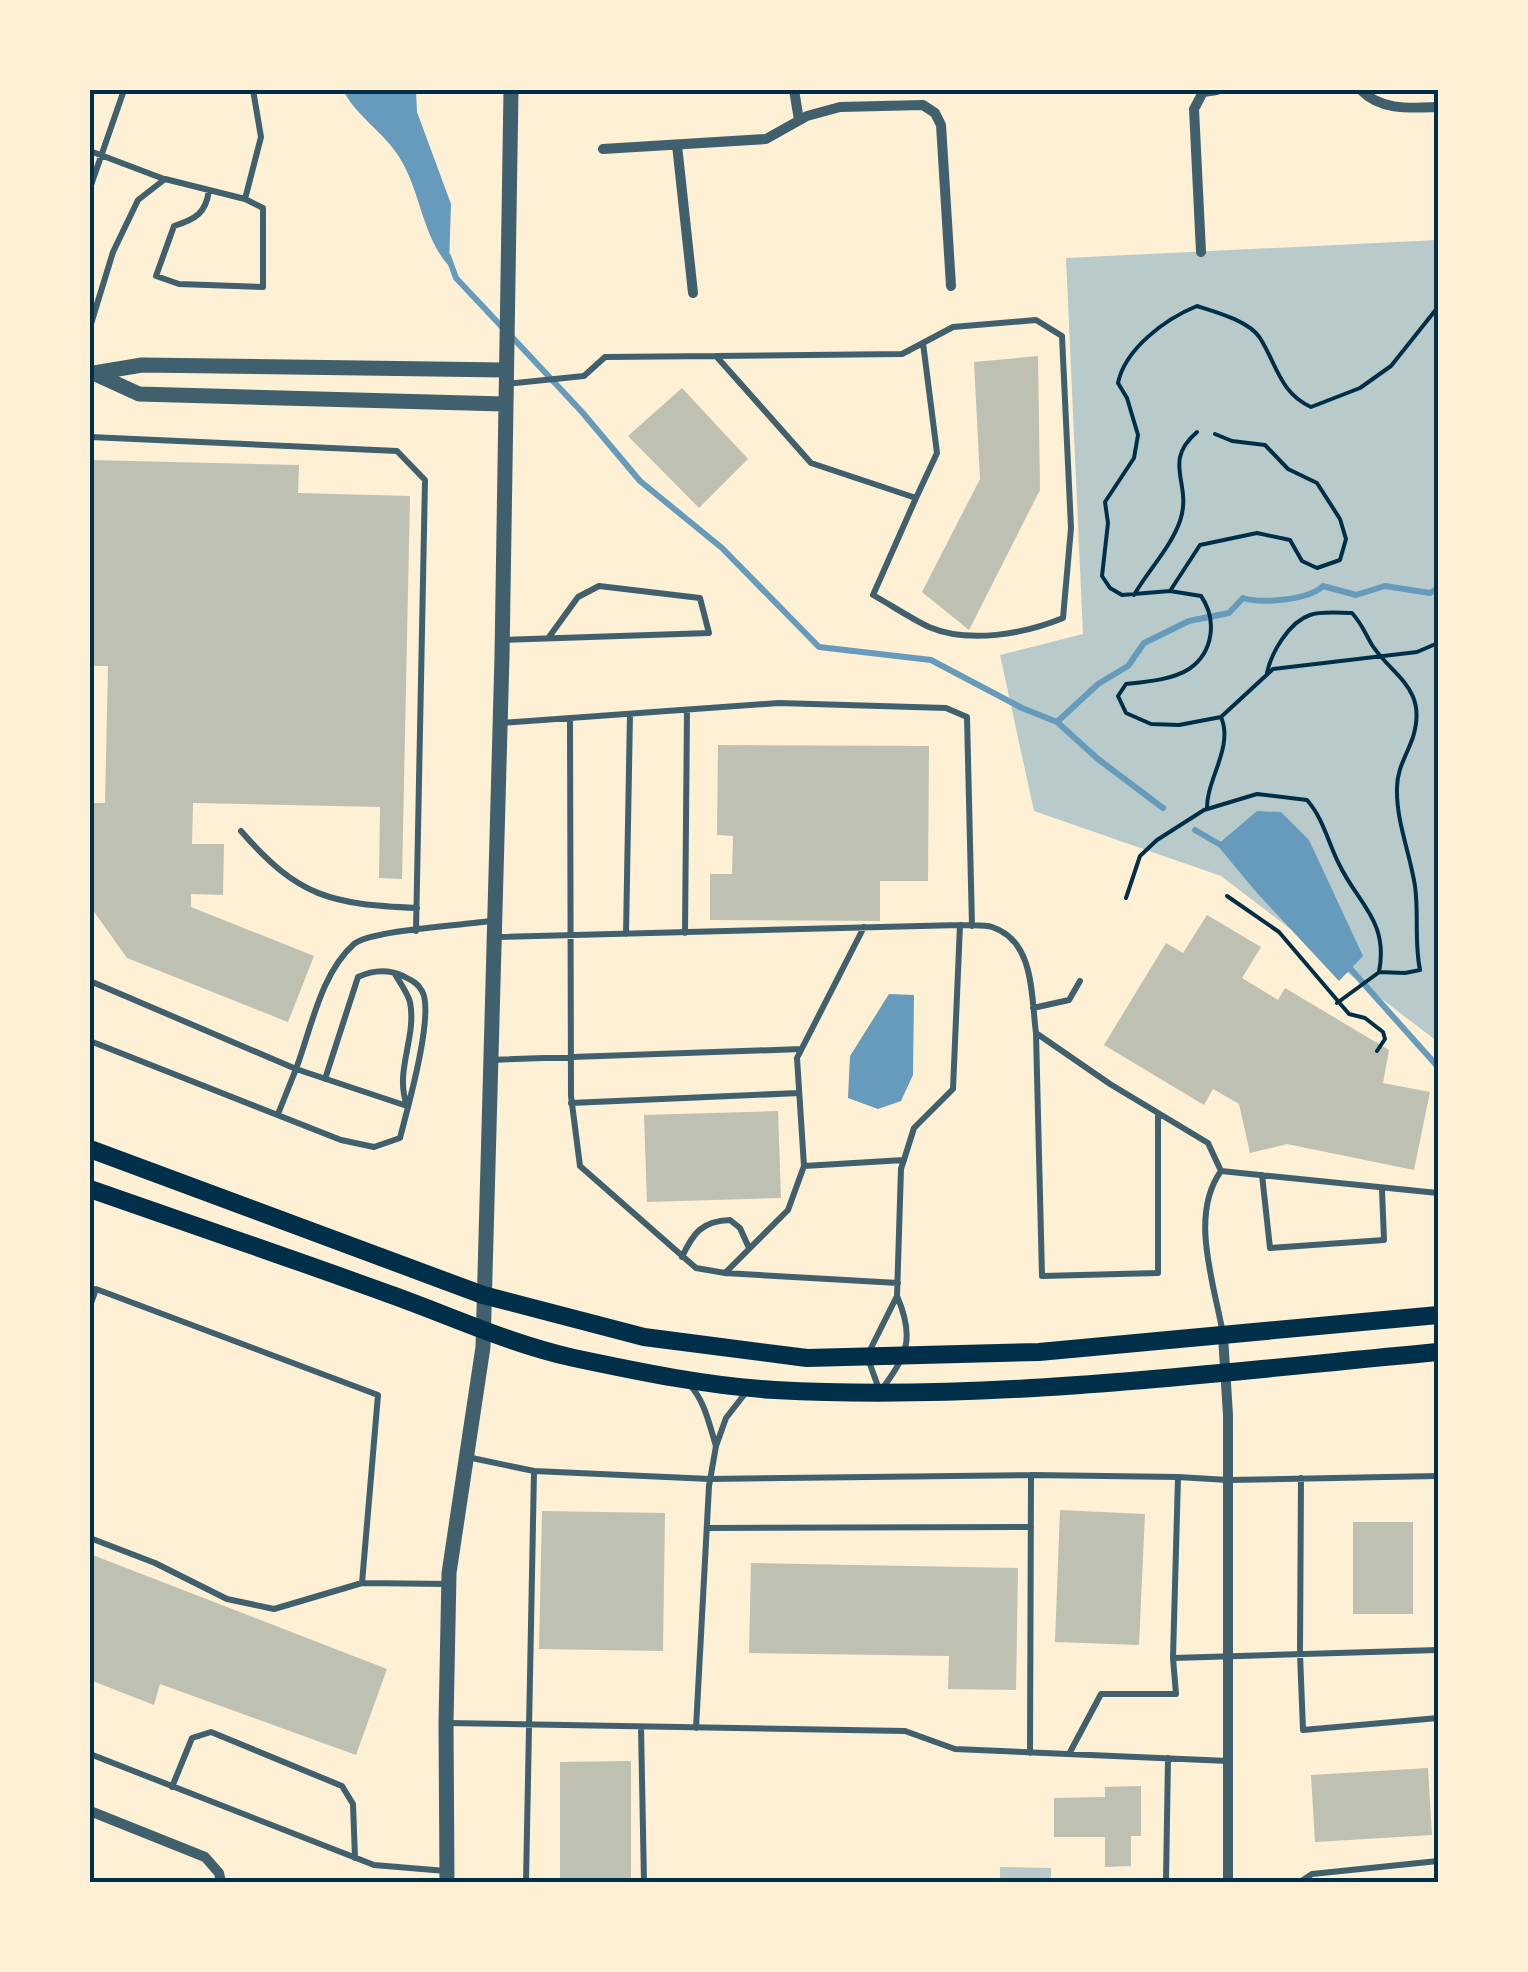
<svg xmlns="http://www.w3.org/2000/svg" width="1528" height="1972" viewBox="0 0 1528 1972" font-family="Barlow,sans-serif">
<rect width="100%" height="100%" fill="#fdf0d5"/>
<path fill="#b9caca" d="M1438 240V1042L1221 876 1034 811 1000 655 1083 634 1066 258Z
M1000 1867 1051 1868V1882H1000Z"/>
<path fill="#669bbc" d="M343 90H416L417 112 451 204 449 266C420 234 421 186 395 151 380 130 354 113 343 90Z
M1257 811 1281 812 1309 840 1363 956 1339 981 1257 893 1217 845Z
M889 994 914 995 913 1075 901 1101 878 1109 848 1098 850 1056Z"/>
<g fill="none" stroke-linecap="round" stroke-linejoin="round">
<path stroke="#669bbc" stroke-width="6" d="M448 256 456 278 503 328
M512 337 582 412 640 481 722 548 819 647 931 660 1022 708 1057 722 1098 759 1163 808
M1057 722 1098 684 1128 666 1144 643 1189 621 1229 613 1243 598C1262 604 1309 600 1323 586L1356 595 1385 586 1430 593 1438 588
M1195 830 1224 847
M1347 965 1438 1067"/>
</g>
<path fill="#bec0b2" d="M1038 356 1040 490 969 630 922 592 980 479 974 362Z
M682 388 748 459 699 508 628 436Z
M90 460 299 465 298 493 410 496 402 879 379 878 380 807 193 803 192 844H224L223 895 191 894V907L314 956 288 1022 127 958 90 906 92 803H105L108 666H90Z
M718 745 929 746 928 881H880V921L710 920V874H732L733 836 717 835Z
M1207 915 1261 947 1242 978 1278 1000 1285 988 1389 1050 1383 1083 1430 1092 1414 1170 1287 1144 1250 1153 1239 1104 1213 1089 1204 1105 1104 1045 1166 943 1183 953Z
M778 1111 781 1198 647 1202 644 1115Z
M1060 1510 1145 1514 1139 1645 1055 1642Z
M542 1511 665 1513 663 1651 539 1649Z
M1353 1522H1413V1614H1353Z
M90 1554 387 1669 356 1755 160 1684 154 1705 90 1680Z
M751 1563 1018 1568 1016 1690 948 1689 949 1656 749 1653Z
M631 1761V1882H560V1762Z
M1428 1768 1432 1835 1315 1842 1311 1775Z
M1141 1786V1836H1131V1866L1105 1867V1837H1054V1798L1105 1797V1787Z"/>
<g fill="none" stroke-linecap="round" stroke-linejoin="round">
<path stroke="#003049" stroke-width="4" d="M1215 434 1232 441 1265 445 1288 469 1317 483 1340 519 1346 539 1340 560 1317 568 1302 561 1290 540 1257 533 1200 545 1170 591 1122 595 1110 588 1102 576 1108 523 1105 502 1134 458 1138 435 1127 398 1118 383C1125 349 1165 319 1197 306 1216 312 1249 321 1260 338 1277 365 1280 393 1311 407L1360 388 1391 366 1438 307
M1170 591 1201 596C1217 619 1214 652 1189 669 1172 680 1145 682 1126 684L1118 696 1126 713 1151 724 1179 725 1221 717 1273 669 1417 652 1438 643
M1134 595C1147 572 1171 547 1180 521 1193 483 1161 463 1197 432
M1207 809C1206 780 1234 747 1221 717
M1227 896 1279 932 1349 1014 1365 1018 1383 1032 1385 1039 1377 1051
M1126 898 1140 856 1157 840 1204 810 1257 794 1307 800C1323 818 1328 842 1339 864 1358 904 1389 921 1379 972L1405 973 1420 970C1414 941 1419 914 1415 886 1410 853 1396 821 1397 788 1397 768 1407 755 1413 737 1428 688 1393 677 1372 645 1365 633 1362 624 1352 613 1340 613 1321 611 1310 615 1289 622 1271 653 1267 673
M1337 1003 1378 973"/>
<path stroke="#3f606c" stroke-width="6" d="M90 151 164 179
M90 188 124 90
M209 190C206 213 196 219 174 226L156 276 179 284 263 287V208L245 199
M90 327 113 252 138 200 165 179 245 199 261 137 253 90
M506 384 584 376 605 357 716 356 811 463 916 498 873 595C891 605 910 618 929 627 969 644 1024 634 1063 618L1071 528 1062 336 1036 320 953 327 902 354 716 356
M90 437 397 451 425 480 416 931
M916 498 937 453 923 343
M503 640 709 633 700 598 599 586 578 597 549 637
M570 718 571 1096 580 1166 696 1268 725 1273 898 1283
M501 723 779 703 946 708 967 717 972 926
M241 831C299 898 331 904 417 908
M864 927 797 1058 804 1166 904 1160
M685 933 687 710
M626 934 630 714
M496 937 960 925
M395 974C400 983 407 992 410 1002 417 1038 394 1071 407 1105
M90 981 296 1069 278 1114
M1033 1008 1069 1000 1080 981
M1036 1034 1042 1276 1158 1273V1113
M90 1041 341 1140 374 1147 400 1138C407 1110 435 1013 422 991 418 983 411 980 403 976 388 969 373 970 358 977L325 1079
M490 1060 801 1049
M571 1103 799 1093
M407 1106 296 1069C311 1029 321 973 354 944 370 930 465 925 491 921
M1221 1171 1438 1193
M1262 1175 1270 1248 1384 1240 1382 1190
M682 1257C693 1233 702 1221 730 1220L740 1228 749 1248
M725 1273 788 1210 804 1166
M897 1296 901 1169 914 1128 953 1089 960 925C970 926 983 924 992 927 1035 941 1031 996 1036 1033L1110 1084 1208 1143 1221 1171C1189 1215 1214 1283 1223 1334
M897 1296C916 1340 906 1356 880 1392L867 1356Z
M90 1306 96 1289 378 1395 362 1583
M689 1384C705 1401 709 1424 716 1446L726 1418 747 1391
M467 1457 534 1471 526 1882
M534 1471 710 1479 1031 1475 1030 1753
M1031 1475 1178 1477 1173 1658 1438 1650
M1178 1477 1228 1480 1438 1476
M1301 1478 1300 1654 1303 1730 1438 1718
M707 1528 1031 1527
M90 1538 155 1563 227 1599 274 1609 362 1583 448 1584
M447 1723 905 1731 955 1749 1228 1761
M641 1727 644 1882
M696 1728 709 1486 716 1446
M90 1754 374 1865 446 1871
M1069 1754 1101 1694H1176L1173 1658
M172 1787 192 1738 211 1732 342 1786 353 1804 355 1858
M1166 1882 1168 1758
M1300 1882 1312 1874 1438 1861"/>
<path stroke="#3f606c" stroke-width="10" d="M794 90 799 120
M1361 90C1381 111 1411 108 1438 107
M677 145 693 293
M603 149 766 139 807 116 840 107 923 105 935 113 941 125 951 286
M1201 252 1194 109 1203 92 1217 90
M1223 1336 1228 1415V1882
M90 1811 205 1857 219 1873 221 1882"/>
<path stroke="#3f606c" stroke-width="15" d="M93 373 139 394 504 404
M94 373 142 365 504 370
M447 1882 446 1723 449 1573 483 1347 502 656 511 90"/>
<path stroke="#003049" stroke-width="18" d="M90 1149 483 1295 644 1337 807 1358 1039 1352 1438 1315
M90 1189C190 1224 290 1258 389 1294 451 1316 510 1344 574 1358 640 1372 708 1386 775 1390 995 1402 1219 1372 1438 1352"/>
</g>
<rect width="1528" height="1972" fill="none" stroke="#fdf0d5" stroke-width="185"/>
<rect x="92" y="92" width="1344" height="1788" fill="none" stroke="#003049" stroke-width="4"/>
</svg>
